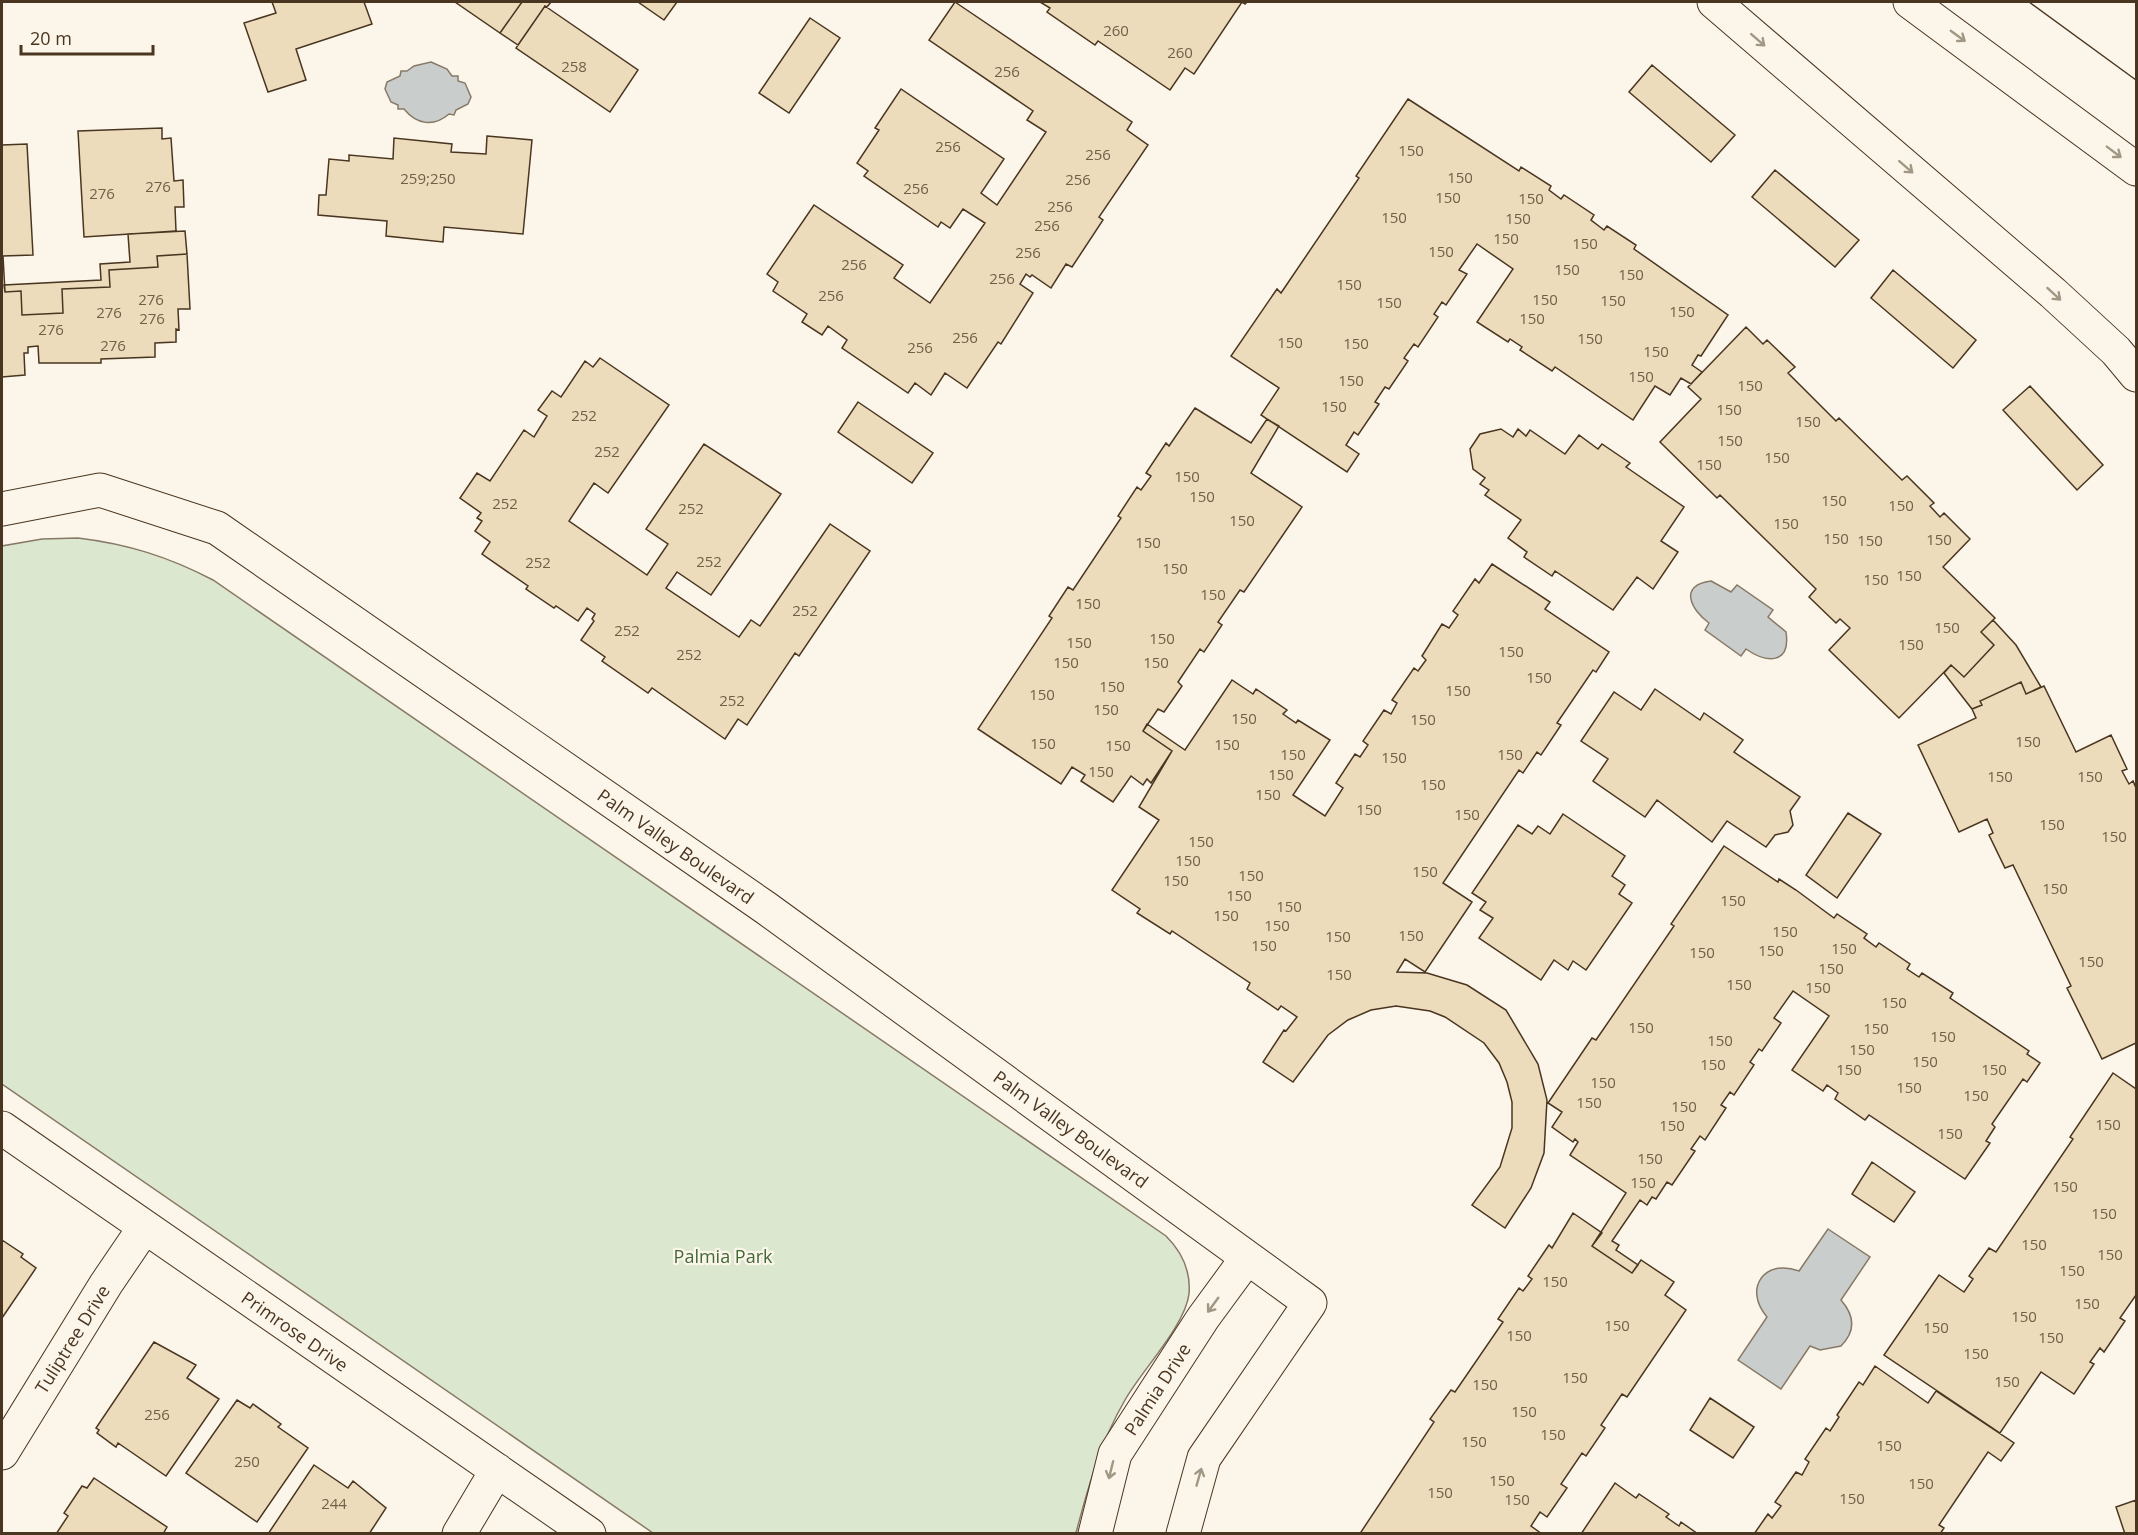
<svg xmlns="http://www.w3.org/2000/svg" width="2138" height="1535" viewBox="0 0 2138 1535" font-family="'Open Sans',sans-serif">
<rect width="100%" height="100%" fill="#fbf6e9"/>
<path fill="#dce7d0" stroke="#887966" stroke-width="1.5" d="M78 538C128 544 169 557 213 580L1166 1236C1181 1251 1191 1271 1189 1294 1185 1326 1142 1370 1125 1400 1101 1441 1088 1487 1076 1533H653L2 1084V546L42 539Z"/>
<path fill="#c9cecd" stroke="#887966" stroke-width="1.5" d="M431 62 447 69 452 76H458V81L465 83 471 97 468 104 456 110 454 115 449 114C434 127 417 125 404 109H398V105L391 102 385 89 387 82 400 76 401 71H407L414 66Z
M1711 581 1731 592 1737 585 1773 610 1768 617 1786 632C1791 665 1766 663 1746 649L1741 656 1705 630 1709 623C1691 610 1678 585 1711 581Z
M1828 1229 1870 1257 1841 1300C1855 1316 1856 1331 1841 1346L1820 1350 1810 1346 1781 1389 1738 1360 1767 1317C1743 1289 1764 1258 1799 1271Z"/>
<path fill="#ecdcbc" stroke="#4a3520" stroke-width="1.5" d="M272 2H364L372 24 296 49 306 80 268 92 244 23 276 13Z
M455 2H522L500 33Z
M522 2H551L547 7 545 6 518 45 500 33Z
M638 2H677L664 20Z
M955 2 1132 122 1127 130 1148 145 1099 217 1103 220 1072 267 1066 264 1051 288 1032 275 1030 277 1026 274 1020 284 1033 293 1001 344 998 342 967 388 945 373 931 395 915 383 908 393 842 348 847 340 828 326 822 335 802 322 807 314 773 291 778 282 767 274 814 205 903 265 894 278 930 303 985 223 963 209 950 228 941 222 938 227 864 176 868 171 857 163 879 130 875 128 901 89 1004 159 981 193 997 205 1046 132 1027 120 1033 111 929 40Z
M1040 2H1247L1245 4 1242 2 1194 74 1185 68 1170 90 1098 41 1095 45 1047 12 1050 8Z
M545 6 638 70 610 112 516 48Z
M810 18 840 38 789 113 759 93Z
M1652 65 1735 135 1711 162 1629 92Z
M1408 99 1519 171 1521 167 1551 186 1549 190 1561 199 1564 195 1594 215 1591 220 1604 230 1607 226 1636 245 1634 249 1728 315 1701 356 1698 355 1692 365 1702 372 1691 384 1681 378 1670 395 1655 386 1633 420 1555 367 1552 371 1520 350 1522 347 1510 339 1508 342 1477 322 1513 269 1477 244 1459 270 1467 274 1446 305 1442 302 1434 314 1438 317 1418 347 1414 344 1404 358 1408 361 1389 389 1385 387 1375 402 1379 404 1358 435 1354 432 1346 445 1359 454 1347 472 1261 415 1279 388 1231 356 1277 289 1281 293 1359 178 1356 176Z
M162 128V139L171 138 174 181 183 180 184 207H175L176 231 84 237 78 131Z
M487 136 532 140 523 234 444 227 443 242 386 236 387 221 318 215 319 195H326L329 159 349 161V155L393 159 394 138 452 144 451 152 486 154Z
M27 144 33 255 3 256 5 292 21 291 22 315 63 313 62 289 110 287 109 270 158 267 157 256 187 254 190 309H178L179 330 176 329V342L155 343V357L101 359V363H39L38 346 28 347V353H24L25 375 2 377V145Z
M1775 170 1859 240 1835 267 1752 197Z
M185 231 187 254 157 256 158 267 109 270 110 287 62 289 63 313 22 315 21 291 5 292 4 285 101 280 100 264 130 262 128 234Z
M1893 270 1976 340 1953 368 1871 298Z
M1746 327 1763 344 1767 340 1795 367 1788 373 1836 421 1839 418 1902 480 1907 476 1934 503 1930 506 1940 517 1944 513 1970 539 1943 567 1995 618 1981 632 1994 645 1964 677 1951 665 1899 718 1829 650 1850 628 1840 619 1836 623 1809 597 1816 589 1720 495 1717 498 1660 442 1701 399 1688 387Z
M600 358 669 405 608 493 594 483 569 521 647 575 668 544 646 529 704 444 781 494 711 595 677 572 666 588 739 637 751 620 760 626 830 524 870 551 799 656 795 653 747 725 738 719 725 739 652 688 648 693 602 661 605 657 581 640 594 621 592 619 595 614 587 608 578 621 556 606 554 608 526 589 528 586 482 554 490 542 475 531 482 521 477 518 481 513 460 498 477 473 490 481 524 430 534 437 547 416 538 410 552 391 561 397 585 361 593 367Z
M2030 386 2103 465 2077 490 2003 410Z
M858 402 933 453 912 483 838 432Z
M1195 408 1251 443 1267 419 1279 426 1251 473 1302 507 1244 592 1240 590 1218 622 1222 625 1204 652 1200 649 1178 682 1182 686 1164 712 1158 709 1143 731 1172 751 1151 783 1147 779 1143 785 1131 776 1113 802 1081 781 1085 775 1072 767 1061 784 978 729 1052 618 1049 616 1068 587 1073 590 1121 518 1118 516 1137 487 1141 490 1151 476 1146 473 1166 443 1169 446Z
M1501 429 1513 437 1518 429 1526 436 1530 430 1565 454 1579 435 1598 449 1602 444 1630 463 1626 467 1684 507 1661 541 1678 552 1653 589 1637 577 1613 610 1555 571 1552 576 1524 557 1527 552 1508 538 1521 520 1485 495 1489 490 1480 484 1485 478 1473 469 1470 449 1480 434Z
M1492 564 1550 602 1545 609 1609 652 1596 672 1593 670 1557 723 1561 725 1541 755 1537 752 1523 773 1519 770 1443 883 1472 902 1425 972 1405 959 1397 972 1427 973 1467 985 1506 1010 1538 1064 1547 1100 1544 1153 1531 1188 1505 1228 1472 1205 1500 1167 1512 1128V1102L1507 1082 1499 1063 1484 1043 1445 1017 1430 1011 1396 1006 1371 1010 1348 1020 1328 1035 1293 1082 1263 1062 1284 1030 1286 1031 1297 1017 1281 1006 1278 1010 1247 989 1250 983 1172 931 1170 934 1137 913 1140 909 1112 890 1159 820 1139 807 1172 751 1143 731 1147 724 1185 750 1232 680 1253 694 1256 689 1287 710 1283 714 1296 723 1298 720 1330 740 1293 795 1325 816 1343 788 1336 783 1355 754 1360 757 1368 745 1363 741 1384 710 1391 714 1397 703 1392 700 1414 668 1418 671 1426 660 1422 656 1442 624 1449 628 1458 615 1453 611 1475 579 1479 583Z
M1993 620 2016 645 2041 687 2026 694 2021 682 1980 701 1982 705 1972 709 1944 673 1951 665 1964 677 1994 645 1981 632Z
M2021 682 2026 694 2044 686 2076 752 2111 735 2127 769 2122 771 2129 784 2133 781 2136 788V1043L2102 1059 2067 988 2071 986 2013 865 2005 868 1989 835 1993 833 1987 819 1959 832 1918 745 1976 718 1972 709 1982 705 1980 701Z
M1655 689 1700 720 1704 713 1743 740 1734 752 1800 797 1790 811 1793 825 1788 832 1775 835 1766 847 1727 821 1712 842 1657 800 1645 817 1593 781 1608 759 1581 741 1614 692 1641 710Z
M1848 813 1881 834 1837 898 1806 875Z
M1563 814 1625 856 1612 876 1625 885 1619 894 1632 903 1586 970 1573 961 1568 970 1554 960 1541 980 1479 938 1493 918 1480 910 1486 902 1472 893 1518 825 1532 834 1538 826 1550 834Z
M1724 846 1778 882 1779 879 1796 890 1834 918 1837 914 1867 934 1864 938 1876 947 1879 943 1910 964 1907 969 1919 977 1922 973 1953 993 1950 998 2029 1051 2027 1054 2040 1063 2027 1082 2023 1079 1992 1124 1995 1127 1986 1141 1990 1143 1965 1179 1869 1115 1865 1120 1835 1099 1838 1093 1827 1085 1823 1091 1792 1070 1829 1016 1793 991 1774 1018 1781 1023 1762 1051 1759 1049 1750 1062 1754 1065 1734 1095 1730 1092 1721 1105 1726 1108 1705 1140 1700 1136 1691 1149 1695 1151 1672 1185 1667 1182 1656 1199 1652 1197 1647 1205 1640 1200 1612 1241 1619 1245 1616 1250 1638 1265 1632 1273 1592 1246 1626 1193 1570 1155 1578 1142 1575 1139 1573 1142 1552 1127 1562 1112 1548 1103 1592 1038 1596 1040 1674 926 1671 924Z
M2113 1073 2136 1089V1295L2120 1318 2125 1321 2104 1352 2100 1348 2090 1362 2094 1364 2074 1394 2041 1372 2000 1433 1884 1355 1939 1275 1964 1292 1973 1279 1969 1276 1989 1248 1996 1252 2073 1139 2070 1137Z
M1872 1162 1915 1192 1894 1222 1852 1194Z
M1573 1213 1602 1233 1592 1246 1632 1273 1641 1260 1674 1282 1665 1295 1686 1310 1627 1397 1622 1394 1601 1425 1605 1428 1586 1456 1582 1453 1561 1484 1567 1488 1547 1517 1540 1512 1531 1526 1542 1534H1364L1361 1532 1434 1422 1430 1419 1451 1390 1455 1392 1503 1322 1498 1319 1519 1288 1523 1291 1532 1279 1528 1276 1549 1245 1552 1248Z
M2 1240 23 1254 21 1257 36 1268 2 1318Z
M154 1342 196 1365 187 1378 219 1399 166 1476 118 1443 116 1447 97 1433 99 1430 96 1428Z
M1875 1366 1928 1403 1936 1391 2014 1443 2001 1461 1988 1452 1939 1525 1944 1528 1940 1534H1754L1768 1514 1772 1518 1781 1506 1775 1502 1796 1472 1802 1475 1809 1462 1805 1459 1826 1428 1830 1431 1839 1417 1837 1415 1859 1382 1863 1385Z
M1710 1398 1754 1427 1733 1458 1690 1430Z
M237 1400 250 1408 253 1404 281 1424 278 1427 308 1448 257 1522 186 1473Z
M314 1465 348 1488 353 1481 386 1508 369 1534H268Z
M94 1478 167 1527 163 1534H56L68 1516 64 1513 82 1486 87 1488Z
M1615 1483 1636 1498 1639 1494 1669 1514 1666 1517 1679 1526 1681 1522 1698 1534H1581Z
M2136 1500V1534H2125L2116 1507Z"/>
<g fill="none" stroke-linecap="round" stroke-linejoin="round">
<defs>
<path id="street" d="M2 1128 589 1534
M2 1453 106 1284 144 1228
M459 1534 497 1470"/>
<path id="secondary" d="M2 509 100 490 217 528 766 908 1310 1303 1204 1458 1183 1534
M1095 1534 1115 1454 1203 1318 1247 1258"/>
<path id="highway" d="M1714 2 2053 293 2116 351 2136 375
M1910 2 2136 169"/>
</defs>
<use href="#street" stroke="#4a3520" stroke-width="35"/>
<use href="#secondary" stroke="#4a3520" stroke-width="35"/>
<use href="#highway" stroke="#4a3520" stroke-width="35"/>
<use href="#street" stroke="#fbf6e9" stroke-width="33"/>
<use href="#secondary" stroke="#fbf6e9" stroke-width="33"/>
<use href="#highway" stroke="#fbf6e9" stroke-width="33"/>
<path stroke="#4a3520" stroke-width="1.5" d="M2029 2 2136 80"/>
</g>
<defs><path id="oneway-shaft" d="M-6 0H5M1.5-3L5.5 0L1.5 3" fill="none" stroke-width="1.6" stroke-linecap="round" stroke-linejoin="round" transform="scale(1.5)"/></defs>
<g stroke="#a29684">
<use href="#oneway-shaft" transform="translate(1958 36) rotate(36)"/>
<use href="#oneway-shaft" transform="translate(1758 40) rotate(41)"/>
<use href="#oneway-shaft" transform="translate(2114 152) rotate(37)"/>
<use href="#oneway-shaft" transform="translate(1906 167) rotate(41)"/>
<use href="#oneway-shaft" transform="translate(2054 294) rotate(42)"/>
<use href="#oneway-shaft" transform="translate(1213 1305) rotate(126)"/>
<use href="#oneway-shaft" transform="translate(1111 1470) rotate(104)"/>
<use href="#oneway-shaft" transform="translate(1199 1477) rotate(-74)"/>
</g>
<g text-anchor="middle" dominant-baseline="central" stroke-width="4.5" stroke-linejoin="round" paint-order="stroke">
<g font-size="15" fill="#725f47">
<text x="1116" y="30">260</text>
<text x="1180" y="52">260</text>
<text x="574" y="66">258</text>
<text x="1007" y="71">256</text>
<text x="948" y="146">256</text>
<text x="1411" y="150">150</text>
<text x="1098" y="154">256</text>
<text x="1460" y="177">150</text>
<text x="428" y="178">259;250</text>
<text x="1078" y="179">256</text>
<text x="158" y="186">276</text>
<text x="916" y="188">256</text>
<text x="102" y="193">276</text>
<text x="1448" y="197">150</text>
<text x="1531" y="198">150</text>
<text x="1060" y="206">256</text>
<text x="1394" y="217">150</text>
<text x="1518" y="218">150</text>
<text x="1047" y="225">256</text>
<text x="1506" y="238">150</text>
<text x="1585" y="243">150</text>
<text x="1441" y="251">150</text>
<text x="1028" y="252">256</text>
<text x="854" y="264">256</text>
<text x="1567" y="269">150</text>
<text x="1631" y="274">150</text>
<text x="1002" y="278">256</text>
<text x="1349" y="284">150</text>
<text x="831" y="295">256</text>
<text x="151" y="299">276</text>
<text x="1545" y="299">150</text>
<text x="1613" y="300">150</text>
<text x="1389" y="302">150</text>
<text x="1682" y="311">150</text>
<text x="109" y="312">276</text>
<text x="152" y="318">276</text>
<text x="1532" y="318">150</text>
<text x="51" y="329">276</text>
<text x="965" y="337">256</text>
<text x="1590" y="338">150</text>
<text x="1290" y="342">150</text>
<text x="1356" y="343">150</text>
<text x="113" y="345">276</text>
<text x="920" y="347">256</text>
<text x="1656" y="351">150</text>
<text x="1641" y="376">150</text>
<text x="1351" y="380">150</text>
<text x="1750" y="385">150</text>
<text x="1334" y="406">150</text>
<text x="1729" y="409">150</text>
<text x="584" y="415">252</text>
<text x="1808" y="421">150</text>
<text x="1730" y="440">150</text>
<text x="607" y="451">252</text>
<text x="1777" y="457">150</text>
<text x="1709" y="464">150</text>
<text x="1187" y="476">150</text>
<text x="1202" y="496">150</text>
<text x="1834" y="500">150</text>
<text x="505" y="503">252</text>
<text x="1901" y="505">150</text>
<text x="691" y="508">252</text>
<text x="1242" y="520">150</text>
<text x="1786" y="523">150</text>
<text x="1836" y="538">150</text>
<text x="1939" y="539">150</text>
<text x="1870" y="540">150</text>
<text x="1148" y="542">150</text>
<text x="709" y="561">252</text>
<text x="538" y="562">252</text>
<text x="1175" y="568">150</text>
<text x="1909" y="575">150</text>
<text x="1876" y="579">150</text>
<text x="1213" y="594">150</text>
<text x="1088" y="603">150</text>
<text x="805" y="610">252</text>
<text x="1947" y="627">150</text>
<text x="627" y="630">252</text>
<text x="1162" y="638">150</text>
<text x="1079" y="642">150</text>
<text x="1911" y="644">150</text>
<text x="1511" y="651">150</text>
<text x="689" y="654">252</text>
<text x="1066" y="662">150</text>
<text x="1156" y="662">150</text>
<text x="1539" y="677">150</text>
<text x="1112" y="686">150</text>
<text x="1458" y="690">150</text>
<text x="1042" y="694">150</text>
<text x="732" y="700">252</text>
<text x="1106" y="709">150</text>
<text x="1244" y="718">150</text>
<text x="1423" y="719">150</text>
<text x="2028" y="741">150</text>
<text x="1043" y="743">150</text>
<text x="1227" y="744">150</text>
<text x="1118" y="745">150</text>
<text x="1293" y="754">150</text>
<text x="1510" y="754">150</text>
<text x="1394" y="757">150</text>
<text x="1101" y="771">150</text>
<text x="1281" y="774">150</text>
<text x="2000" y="776">150</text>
<text x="2090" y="776">150</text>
<text x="1433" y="784">150</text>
<text x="1268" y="794">150</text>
<text x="1369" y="809">150</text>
<text x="1467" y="814">150</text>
<text x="2052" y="824">150</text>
<text x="2114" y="836">150</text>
<text x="1201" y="841">150</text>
<text x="1188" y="860">150</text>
<text x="1425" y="871">150</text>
<text x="1251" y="875">150</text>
<text x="1176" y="880">150</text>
<text x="2055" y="888">150</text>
<text x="1239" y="895">150</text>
<text x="1733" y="900">150</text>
<text x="1289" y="906">150</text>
<text x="1226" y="915">150</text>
<text x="1277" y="925">150</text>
<text x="1785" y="931">150</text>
<text x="1411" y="935">150</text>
<text x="1338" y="936">150</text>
<text x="1264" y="945">150</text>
<text x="1844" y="948">150</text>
<text x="1771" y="950">150</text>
<text x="1702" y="952">150</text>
<text x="2091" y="961">150</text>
<text x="1831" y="968">150</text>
<text x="1339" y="974">150</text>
<text x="1739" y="984">150</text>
<text x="1818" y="987">150</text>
<text x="1894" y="1002">150</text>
<text x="1641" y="1027">150</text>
<text x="1876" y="1028">150</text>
<text x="1943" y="1036">150</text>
<text x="1720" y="1040">150</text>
<text x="1862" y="1049">150</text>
<text x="1925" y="1061">150</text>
<text x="1713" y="1064">150</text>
<text x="1849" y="1069">150</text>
<text x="1994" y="1069">150</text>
<text x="1603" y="1082">150</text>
<text x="1909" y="1087">150</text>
<text x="1976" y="1095">150</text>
<text x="1589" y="1102">150</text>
<text x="1684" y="1106">150</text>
<text x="2108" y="1124">150</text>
<text x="1672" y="1125">150</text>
<text x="1950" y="1133">150</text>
<text x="1650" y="1158">150</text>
<text x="1643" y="1182">150</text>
<text x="2065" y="1186">150</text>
<text x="2104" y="1213">150</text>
<text x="2034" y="1244">150</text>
<text x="2110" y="1254">150</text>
<text x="2072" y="1270">150</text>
<text x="1555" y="1281">150</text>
<text x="2087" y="1303">150</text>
<text x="2024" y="1316">150</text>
<text x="1617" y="1325">150</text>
<text x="1936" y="1327">150</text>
<text x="1519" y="1335">150</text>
<text x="2051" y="1337">150</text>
<text x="1976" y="1353">150</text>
<text x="1575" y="1377">150</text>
<text x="2007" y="1381">150</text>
<text x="1485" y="1384">150</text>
<text x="1524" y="1411">150</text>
<text x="157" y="1414">256</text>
<text x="1553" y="1434">150</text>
<text x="1474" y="1441">150</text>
<text x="1889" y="1445">150</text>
<text x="247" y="1461">250</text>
<text x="1502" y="1480">150</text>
<text x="1921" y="1483">150</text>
<text x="1440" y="1492">150</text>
<text x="1852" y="1498">150</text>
<text x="1517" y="1499">150</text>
<text x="334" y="1503">244</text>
</g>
<g font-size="18" fill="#4a3520" stroke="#fbf6e9">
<text transform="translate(676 846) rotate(35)">Palm Valley Boulevard</text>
<text transform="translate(1071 1129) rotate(36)">Palm Valley Boulevard</text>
<text transform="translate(295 1331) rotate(35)">Primrose Drive</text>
<text transform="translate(72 1339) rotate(-58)">Tuliptree Drive</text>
<text transform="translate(1157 1389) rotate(-57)">Palmia Drive</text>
</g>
<g font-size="18" fill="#436837" stroke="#fbf6e9">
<text x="723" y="1256">Palmia Park</text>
</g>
</g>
<rect width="2138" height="1535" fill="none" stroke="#4a3520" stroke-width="6"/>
<path d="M21 45v9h132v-9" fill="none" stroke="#4a3520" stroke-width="3"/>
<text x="30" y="45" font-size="18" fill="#4a3520" stroke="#fbf6e9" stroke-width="4.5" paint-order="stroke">20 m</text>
</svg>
